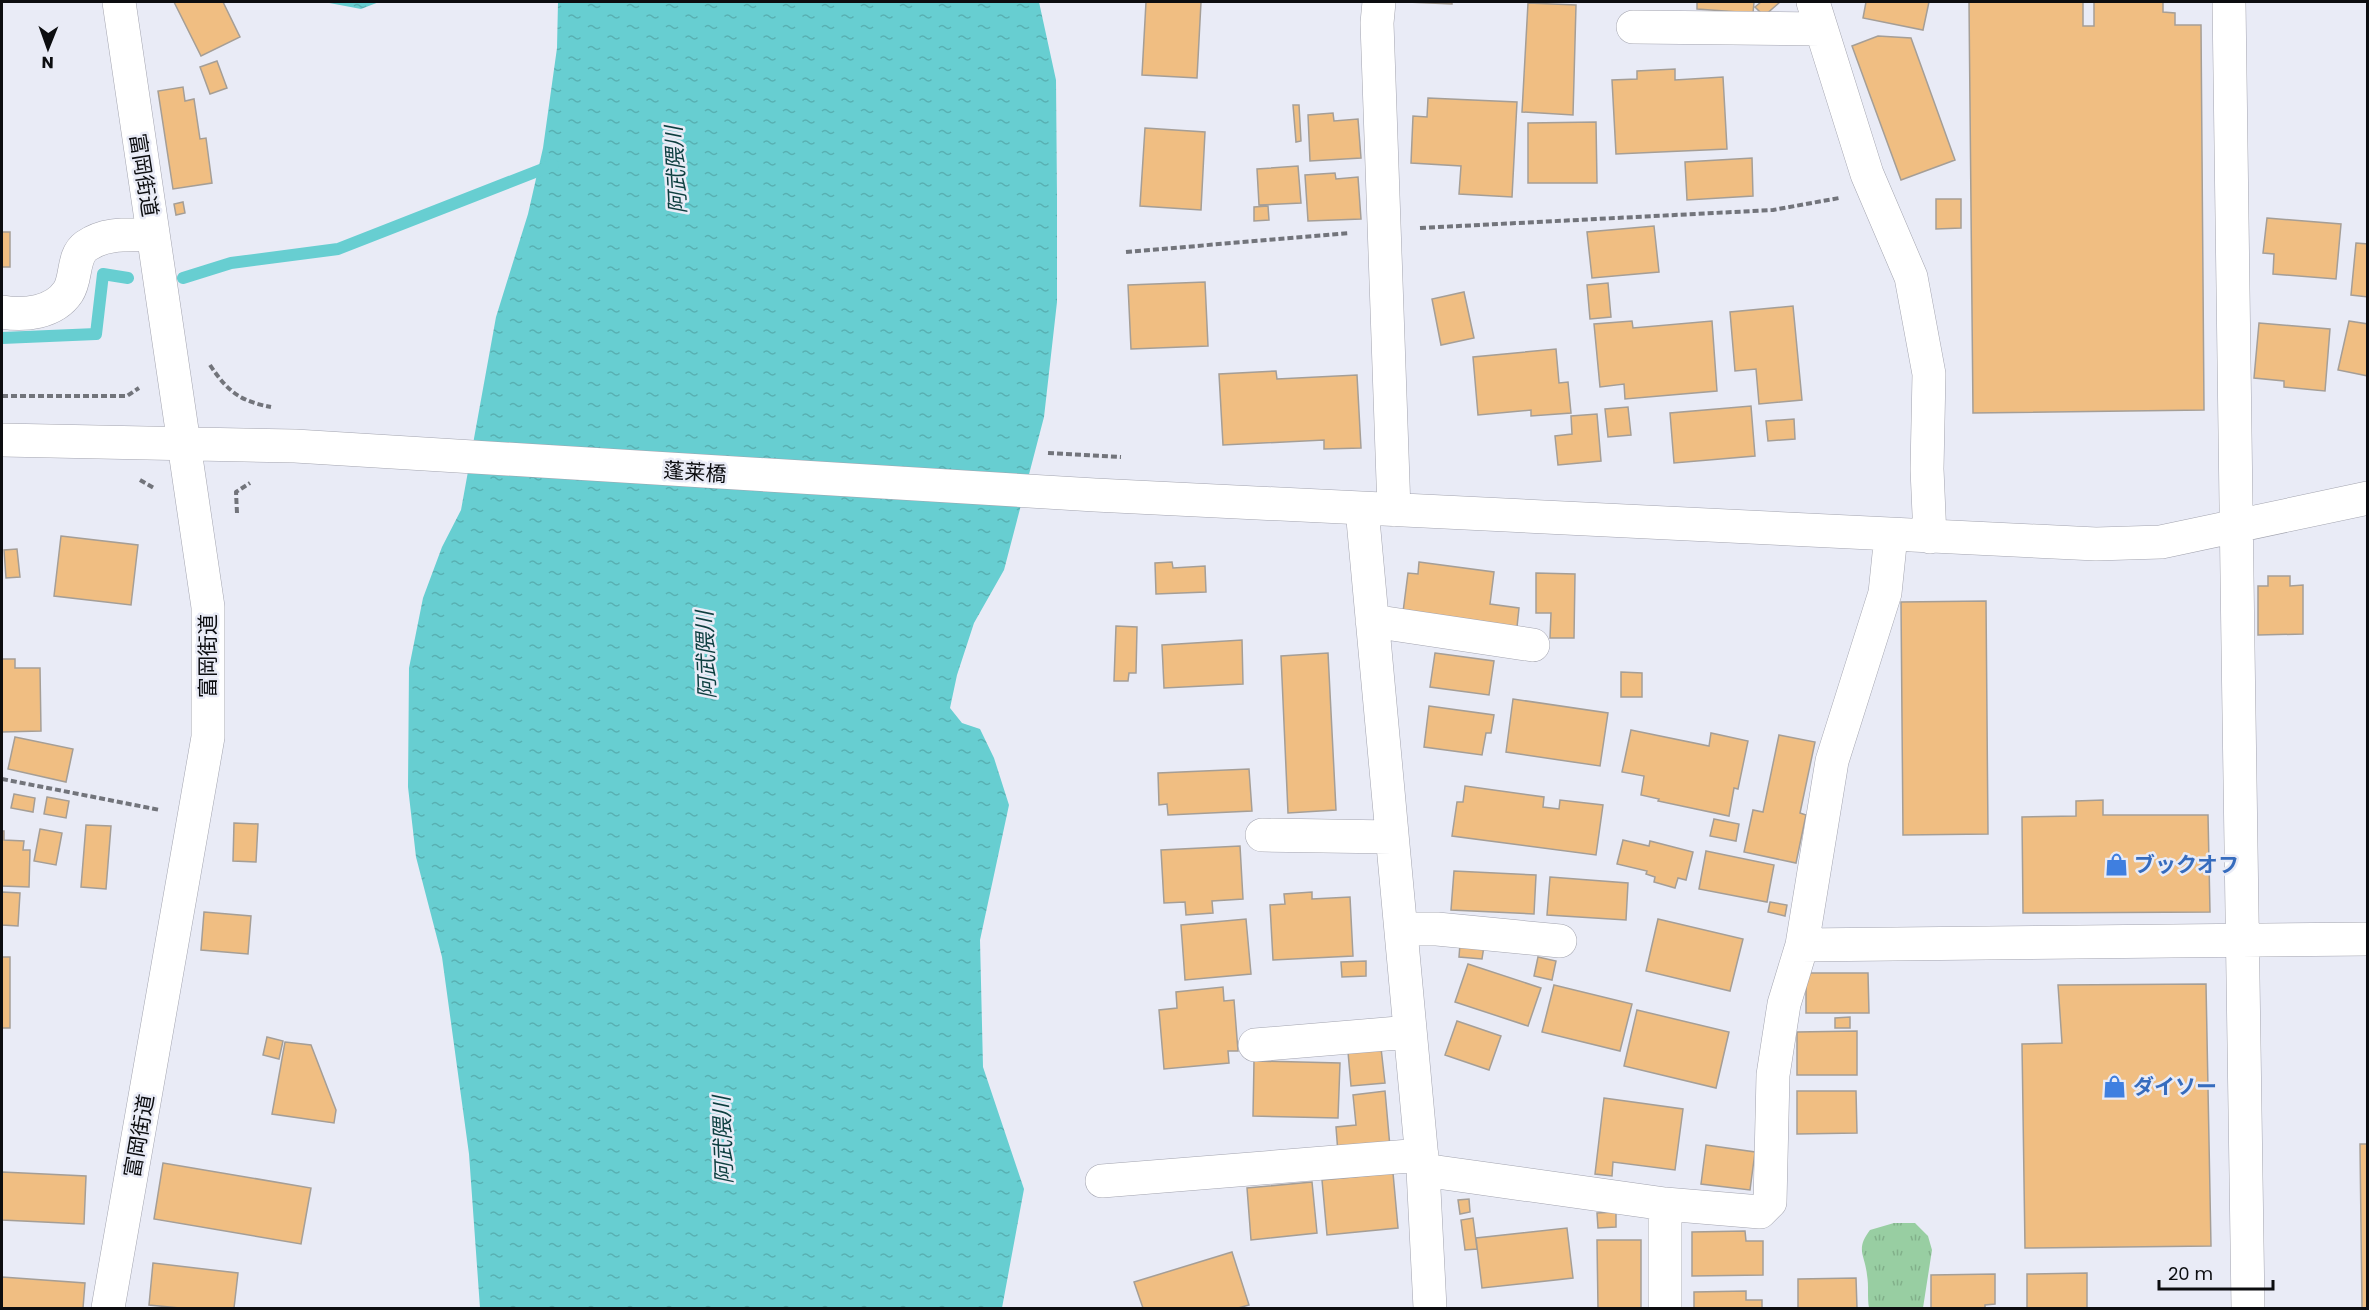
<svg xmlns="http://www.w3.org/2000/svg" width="2369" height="1310" viewBox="0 0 2369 1310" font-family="Poppins,'Noto Sans JP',sans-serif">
<defs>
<pattern id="grass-tufts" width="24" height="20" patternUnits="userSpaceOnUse" patternTransform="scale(1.5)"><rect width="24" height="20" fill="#98cea2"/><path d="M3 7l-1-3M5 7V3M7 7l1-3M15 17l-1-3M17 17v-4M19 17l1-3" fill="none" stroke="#82b08a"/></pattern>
<pattern id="water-ripples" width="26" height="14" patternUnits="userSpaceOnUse" patternTransform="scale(1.5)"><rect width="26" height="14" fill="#67ced1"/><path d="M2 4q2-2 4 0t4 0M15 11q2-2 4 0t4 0" fill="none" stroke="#58b0b2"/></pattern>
</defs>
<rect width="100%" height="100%" fill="#e9ebf6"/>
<path fill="url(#grass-tufts)" d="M1894 1223H1915L1928 1236 1932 1250 1923 1308H1869C1867 1297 1869 1286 1867 1275 1865 1254 1855 1250 1870 1230Z"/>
<path fill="url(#water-ripples)" d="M324 2H379L361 9Z
M558 2H1039L1056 80 1057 198V302L1044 417 1004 570 974 623 957 675 950 708 962 723 980 729 994 758 1009 805 980 940 983 1067 1024 1189 1002 1308H480L469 1154 442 957 416 857 408 787 409 668 423 598 442 547 461 510 496 317 528 214 543 148 557 48Z"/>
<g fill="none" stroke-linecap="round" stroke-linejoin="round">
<path stroke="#67ced1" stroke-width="12" d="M183 278 231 263 338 249 553 165
M2 338 96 334 103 274 128 278"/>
</g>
<path fill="#f0be82" stroke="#a59e96" stroke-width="1.5" d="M174 2H223L240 37 201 56Z
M1146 2H1201L1197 78 1142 75Z
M1407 2H1452V4Z
M1697 2H1754L1753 13 1697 9Z
M1761 2H1780L1764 16 1755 7Z
M1866 2H1929L1923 30 1863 18Z
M1969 2H2083V26H2094V2H2163V12L2175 13V25H2201L2204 410 1973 413Z
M1528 3 1576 5 1573 115 1522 112Z
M1878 36 1911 38 1955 160 1901 180 1852 46Z
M217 61 227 88 210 94 200 67Z
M1675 69V80L1723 77 1727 149 1616 154 1612 80 1637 79V71Z
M183 87 185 101 194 99 200 139 206 138 212 183 173 189 158 91Z
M1428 98 1517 102 1512 197 1459 194 1461 166 1411 163 1413 116 1427 117Z
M1293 105H1299L1301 141 1296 142Z
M1333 113 1334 121 1358 119 1361 158 1310 161 1308 115Z
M1596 122 1597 183H1528V123Z
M1145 128 1205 132 1201 210 1140 206Z
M1752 158 1753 196 1687 200 1685 162Z
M1298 166 1301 203 1259 205 1257 169Z
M1335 173 1336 179 1358 177 1361 219 1308 221 1305 175Z
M1936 199H1961V228L1936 229Z
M183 202 185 213 176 215 174 204Z
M1268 206 1269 220 1254 221V207Z
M2267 218 2341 224 2336 279 2273 274 2274 254 2263 253Z
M1654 226 1659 272 1592 278 1587 232Z
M2 232H10V267H2Z
M2356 243 2368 244V297L2351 295Z
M1205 282 1208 346 1131 349 1128 285Z
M1608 283 1611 317 1590 319 1587 285Z
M1464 292 1474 338 1441 345 1432 299Z
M1793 306 1802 400 1759 404 1756 369 1735 371 1730 312Z
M1632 321 1633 328 1712 321 1717 391 1625 399 1624 384 1600 387 1594 324Z
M2349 321 2368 324V376L2338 370Z
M2259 323 2330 329 2325 391 2284 387V381L2254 378Z
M1556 349 1559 383 1568 382 1571 413 1531 416V410L1478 415 1473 357Z
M1276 371 1277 379 1357 375 1361 448 1324 449V440L1223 445 1219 374Z
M1751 406 1755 456 1674 463 1670 413Z
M1628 407 1631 435 1608 437 1605 409Z
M1597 414 1601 461 1558 465 1555 436 1572 434 1571 416Z
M1794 419 1795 439 1768 441 1766 421Z
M61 536 138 545 131 605 54 596Z
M17 549 20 577 6 578 4 550Z
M1172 562 1173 568 1205 566 1206 592 1156 594 1155 563Z
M1419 562 1494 572 1490 604 1519 608 1517 627 1403 612 1408 573 1418 574Z
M1536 573 1575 574 1574 638H1550L1551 613H1536Z
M2268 576H2290V586L2303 585V634L2258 635V586H2268Z
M1986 601 1988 834 1903 835 1901 602Z
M1116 626 1137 627 1136 673H1129L1128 681H1114Z
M1242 640 1243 684 1164 688 1162 645Z
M1328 653 1336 810 1288 813 1281 656Z
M1435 653 1494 661 1489 695 1430 687Z
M2 659H15V668H40L41 731 2 732Z
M1621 672 1642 673V697H1621Z
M1513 699 1608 713 1600 766 1506 752Z
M1429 706 1494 715 1491 733H1486L1482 755 1424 747Z
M1631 730 1709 746 1711 733 1748 741 1738 789 1734 788 1729 816 1658 801 1659 799 1641 795 1644 776 1622 772Z
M1779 735 1815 742 1800 813 1806 815 1796 863 1744 852 1753 810 1763 812Z
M15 737 73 749 66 782 8 769Z
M1249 769 1252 811 1168 815 1167 804 1159 805 1158 773Z
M1465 786 1544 797 1543 807 1559 809 1560 800 1603 805 1596 855 1452 836 1457 802H1463Z
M14 794 35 798 33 812 11 808Z
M47 797 69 801 66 818 44 814Z
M2103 800V815H2208L2210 912 2023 913 2022 817 2076 816V801Z
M1714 819 1739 824 1736 841 1710 836Z
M234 823 258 824 256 862 233 861Z
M86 825 111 826 106 889 81 887Z
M40 829 62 833 56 865 34 861Z
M2 831H4V840L24 841 23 850H30L29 887 2 886Z
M1623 840 1649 846 1650 841 1693 852 1686 880 1678 878 1675 888 1654 882 1655 877 1646 874 1647 871 1617 864Z
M1240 846 1243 899 1212 901 1213 913 1186 915 1185 902 1164 903 1161 850Z
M1706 851 1774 865 1767 902 1699 889Z
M1454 871 1536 875 1534 914 1451 910Z
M1550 877 1628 883 1626 920 1547 915Z
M2 892 20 893 18 926 2 925Z
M1312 892V899L1350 897 1353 956 1273 960 1270 905 1285 904 1284 894Z
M1770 902 1787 905 1785 916 1768 912Z
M204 912 251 916 248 954 201 950Z
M1246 919 1251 974 1185 980 1181 925Z
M1658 919 1743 939 1730 991 1646 971Z
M1460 944 1484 946 1482 959 1459 957Z
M2 957H10V1028H2Z
M1538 957 1556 961 1552 980 1534 976Z
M1366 961V976L1342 977 1341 962Z
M1468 964 1541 988 1528 1026 1455 1002Z
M1806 973H1868L1869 1013H1806Z
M2206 984 2211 1246 2025 1248 2022 1044 2062 1043 2058 985Z
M1554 985 1632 1004 1620 1051 1542 1032Z
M1223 987 1224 1001 1234 1000 1238 1051H1228L1229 1063 1164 1069 1159 1010 1177 1008 1176 992Z
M1637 1010 1729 1032 1716 1088 1624 1066Z
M1850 1017V1028H1835V1018Z
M1457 1021 1501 1036 1489 1070 1445 1055Z
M1857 1031V1075H1797V1032Z
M267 1037 283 1041 279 1059 263 1055Z
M285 1042 311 1045 336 1110 334 1123 272 1114Z
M1381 1048 1385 1083 1351 1086 1348 1052Z
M1254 1061 1340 1063 1338 1118 1253 1116Z
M1385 1091 1390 1147 1338 1153 1336 1127 1356 1125 1353 1095Z
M1797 1091H1856L1857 1133 1797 1134Z
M1604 1098 1683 1109 1675 1170 1613 1162 1612 1176 1595 1174Z
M2360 1144H2368V1308H2362Z
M1706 1145 1755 1152 1750 1190 1701 1184Z
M163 1163 311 1188 301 1244 154 1219Z
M2 1172 86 1176 84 1224 2 1220Z
M1393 1173 1398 1228 1327 1235 1322 1180Z
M1312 1182 1317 1233 1251 1240 1247 1188Z
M1469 1199 1470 1212 1460 1214 1458 1200Z
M1616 1212V1227L1598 1228 1597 1213Z
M1473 1218 1477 1249 1465 1250 1461 1220Z
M1567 1228 1573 1278 1482 1288 1476 1238Z
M1745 1231 1746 1241H1763V1275L1692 1276V1232Z
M1597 1240H1641V1308H1598Z
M1232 1252 1249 1305 1238 1308H1143L1134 1282Z
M153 1263 238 1273 234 1308H180L149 1305Z
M2087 1273V1308H2027V1274Z
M1995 1274V1304L1985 1305V1308H1931V1275Z
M2 1277 85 1283 83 1308H2Z
M1856 1278 1857 1308H1798V1279Z
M1746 1291V1300H1762V1308H1694V1292Z"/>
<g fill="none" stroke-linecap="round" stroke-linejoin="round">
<defs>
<path id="minor" d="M1379 2 1377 23 1394 510
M1813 2 1867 174 1911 277 1929 374 1927 469 1930 537
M2229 2C2237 437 2239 873 2248 1308
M1633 27 1820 29
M2 312C24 316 54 313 68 292 77 279 72 256 86 246 106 232 129 235 153 235
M2 440 295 446 1095 495 2096 544 2161 542 2368 498
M1362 509 1423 1170 1430 1308
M1372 621 1533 645
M1262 835 1392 837
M1402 929H1437L1560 941
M1802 945 2368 939
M1255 1045 1410 1032
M1423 1170 1665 1204 1760 1212 1770 1202 1773 1075 1784 1004 1802 945 1832 761 1885 593 1891 535
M1102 1181 1422 1155
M1665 1204V1308
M108 1308 208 737V607L119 2"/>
</defs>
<use href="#minor" stroke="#a3a4af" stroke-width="34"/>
<path stroke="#72747b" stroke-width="4" stroke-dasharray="6 3" stroke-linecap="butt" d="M1420 228 1773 210 1839 198
M1126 252 1349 233
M210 365C228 392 240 401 271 407
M2 396H127L139 388
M1048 453 1121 457
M140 480 154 488
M237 513 236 492 250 483
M2 779 160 810"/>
<use href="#minor" stroke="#fff" stroke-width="33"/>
</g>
<defs>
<symbol id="shop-bare" viewBox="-9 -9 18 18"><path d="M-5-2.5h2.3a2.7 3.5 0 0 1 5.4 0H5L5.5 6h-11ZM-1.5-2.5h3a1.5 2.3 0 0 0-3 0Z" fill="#3f7fe0" stroke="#e9ebf6" stroke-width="2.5" paint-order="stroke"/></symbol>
</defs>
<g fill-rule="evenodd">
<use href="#shop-bare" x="2100" y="848" width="33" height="33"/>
<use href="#shop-bare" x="2098" y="1070" width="33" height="33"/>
</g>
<g text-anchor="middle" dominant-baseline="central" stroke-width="5" stroke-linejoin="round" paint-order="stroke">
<g font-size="21" fill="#0c0d10" stroke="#e9ebf6">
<text transform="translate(144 175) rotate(81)">富岡街道</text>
<text transform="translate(695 472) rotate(4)">蓬莱橋</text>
<text transform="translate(207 656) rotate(-90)">富岡街道</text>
<text transform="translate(139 1136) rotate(-80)">富岡街道</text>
</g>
<g font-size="21" font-weight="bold" fill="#366cbe" stroke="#e9ebf6" text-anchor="start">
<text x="2134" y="864">ブックオフ</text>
<text x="2133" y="1086">ダイソー</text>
</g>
<g font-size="22" font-style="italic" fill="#0c3e3f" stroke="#e9ebf6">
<text transform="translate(676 170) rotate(-93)">阿武隈川</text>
<text transform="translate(706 655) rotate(-92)">阿武隈川</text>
<text transform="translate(723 1140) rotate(-92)">阿武隈川</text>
</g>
</g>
<rect width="2369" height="1310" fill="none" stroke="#0c0d10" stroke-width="6"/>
<g transform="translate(48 48) rotate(181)" stroke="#e9ebf6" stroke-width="4.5" paint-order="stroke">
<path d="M0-4.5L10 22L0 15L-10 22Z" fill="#0c0d10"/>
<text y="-9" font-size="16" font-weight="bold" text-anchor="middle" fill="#0c0d10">N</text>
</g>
<path d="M2159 1280v9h114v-9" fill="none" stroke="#0c0d10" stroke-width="3"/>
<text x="2168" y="1280" font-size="18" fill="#0c0d10" stroke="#e9ebf6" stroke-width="4.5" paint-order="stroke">20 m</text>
</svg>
